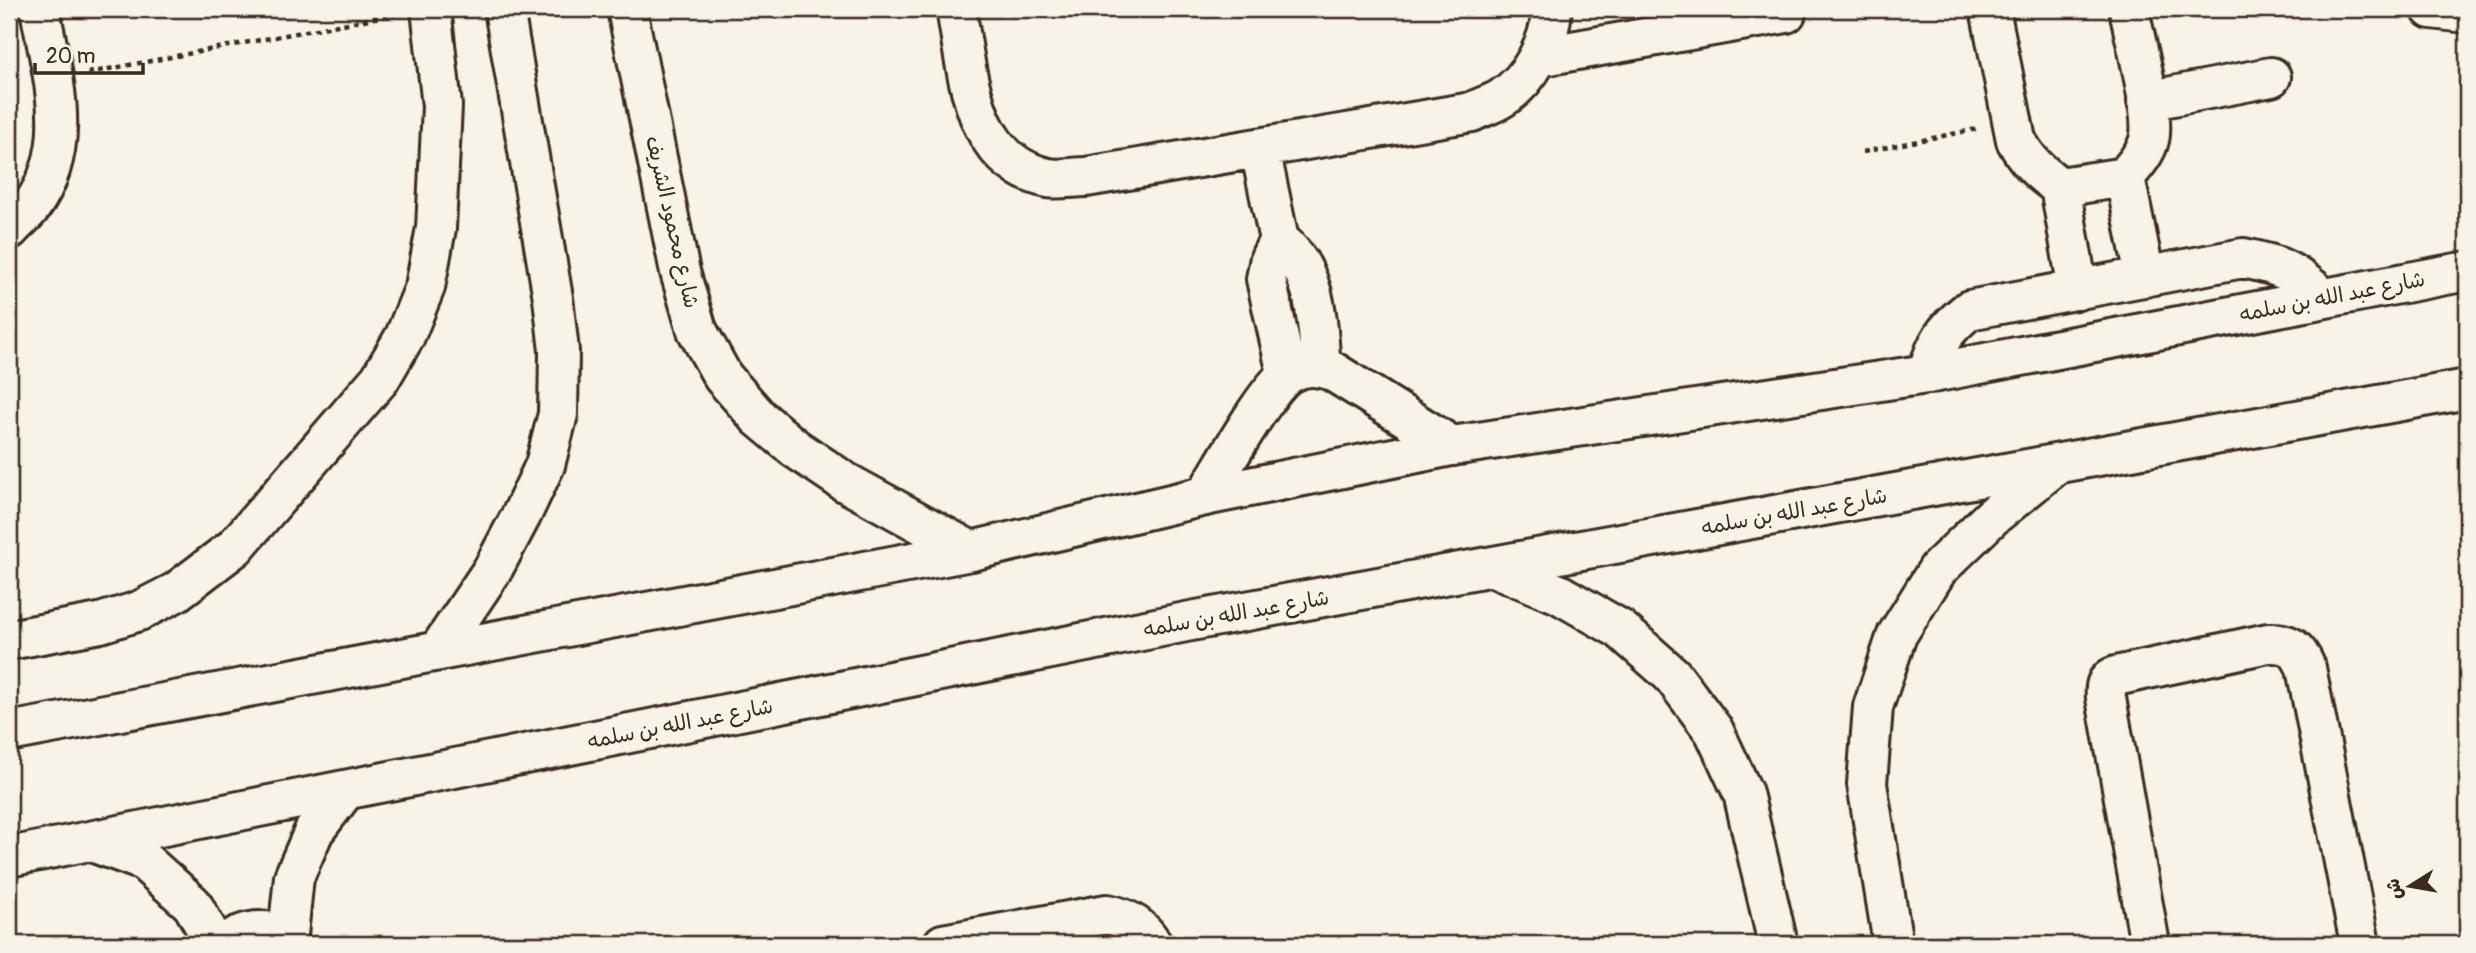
<svg xmlns="http://www.w3.org/2000/svg" width="2476" height="953" viewBox="0 0 2476 953" font-family="Pangolin,'Playpen Sans Arabic',sans-serif">
<rect width="100%" height="100%" fill="#f7f3e8"/>
<filter id="ink" filterUnits="userSpaceOnUse"><feTurbulence type="fractalNoise" baseFrequency=".0143" numOctaves="2"/><feDisplacementMap in="SourceGraphic" scale="14" xChannelSelector="R" yChannelSelector="G"/><feConvolveMatrix kernelMatrix="1 2 1 2 8 2 1 2 1" color-interpolation-filters="sRGB"/></filter>
<g filter="url(#ink)">
<g fill="none" stroke-linecap="round" stroke-linejoin="round">
<defs>
<path id="minor" d="M627 9 680 272 697 330 723 377 759 418 796 449 845 482 971 551
M956 9C968 72 970 161 1048 178 1059 180 1074 177 1086 177L1472 112C1481 107 1493 104 1502 98 1531 79 1550 42 1552 9
M1990 9 2016 140C2027 161 2040 173 2060 187L2125 177C2134 166 2146 153 2149 140 2156 115 2134 37 2129 9
M2431 9 2467 13
M1538 57 1786 13
M2147 101 2271 77
M1260 149 1279 240 1270 258 1266 279 1287 374
M2125 177 2145 277
M2060 187 2078 290
M9 230C16 222 25 215 31 207 76 146 52 76 40 9
M1279 240C1318 272 1317 321 1321 368
M1927 374C1936 343 1944 330 1969 310L2243 258C2281 265 2295 272 2323 298
M1205 496C1221 471 1268 385 1290 373 1304 365 1317 366 1332 371L1452 446
M1493 567 1559 594 1620 629 1672 675 1714 731 1743 793 1778 944
M9 640 100 623 139 611 176 592 235 547 380 379 405 336 425 287 436 228 442 106 431 9
M438 651 493 569 522 514 545 465 558 414 559 351 553 298 504 9
M92 842 144 861 192 904 215 944
M226 944C245 928 265 929 287 935
M287 944 294 877 314 831 344 792
M943 944 1107 914C1127 918 1142 926 1152 944
M1893 944 1867 784 1873 707 1897 635 1938 569 1993 516 2057 464
M2150 944 2106 698C2105 687 2105 680 2116 676L2268 643C2289 642 2298 648 2306 668L2360 944"/>
<path id="major" d="M9 732 971 551 1205 496 1452 446 1927 374 2467 271
M9 857 1191 621 2467 389"/>
</defs>
<use href="#minor" stroke="#3b2a1e" stroke-width="44"/>
<use href="#major" stroke="#3b2a1e" stroke-width="44"/>
<path stroke="#3b2a1e" stroke-width="4.5" stroke-dasharray="5 5" stroke-linecap="butt" d="M88 73 395 14
M1863 152 1977 129"/>
<use href="#minor" stroke="#f7f3e8" stroke-width="38"/>
<use href="#major" stroke="#f7f3e8" stroke-width="38"/>
</g>
</g>
<g text-anchor="middle" dominant-baseline="central" stroke-width="7" stroke-linejoin="round" paint-order="stroke">
<g font-size="21" fill="#3b2a1e" stroke="#f7f3e8">
<text transform="translate(672 222) rotate(77)">شارع محمود الشريف</text>
<text transform="translate(2332 297) rotate(-11)">شارع عبد الله بن سلمه</text>
<text transform="translate(1794 512) rotate(-10)">شارع عبد الله بن سلمه</text>
<text transform="translate(1236 614) rotate(-10)">شارع عبد الله بن سلمه</text>
<text transform="translate(680 724) rotate(-11)">شارع عبد الله بن سلمه</text>
</g>
</g>
<rect width="2476" height="953" fill="none" stroke="#f7f3e8" stroke-width="35"/>
<rect x="18" y="18" width="2441" height="918" fill="none" stroke="#3b2a1e" stroke-width="2.5" filter="url(#ink)"/>
<g transform="translate(2410 886) rotate(259)" stroke="#f7f3e8" stroke-width="5" paint-order="stroke">
<path d="M0-5L12 26L0 18L-12 26Z" fill="#3b2a1e"/>
<text y="-10" font-size="19" font-weight="bold" text-anchor="middle" fill="#3b2a1e">ش</text>
</g>
<path d="M35 63v10h108v-10" fill="none" stroke="#3b2a1e" stroke-width="3.5"/>
<text x="46" y="63" font-size="21" fill="#3b2a1e" stroke="#f7f3e8" stroke-width="5" paint-order="stroke">20 m</text>
</svg>
